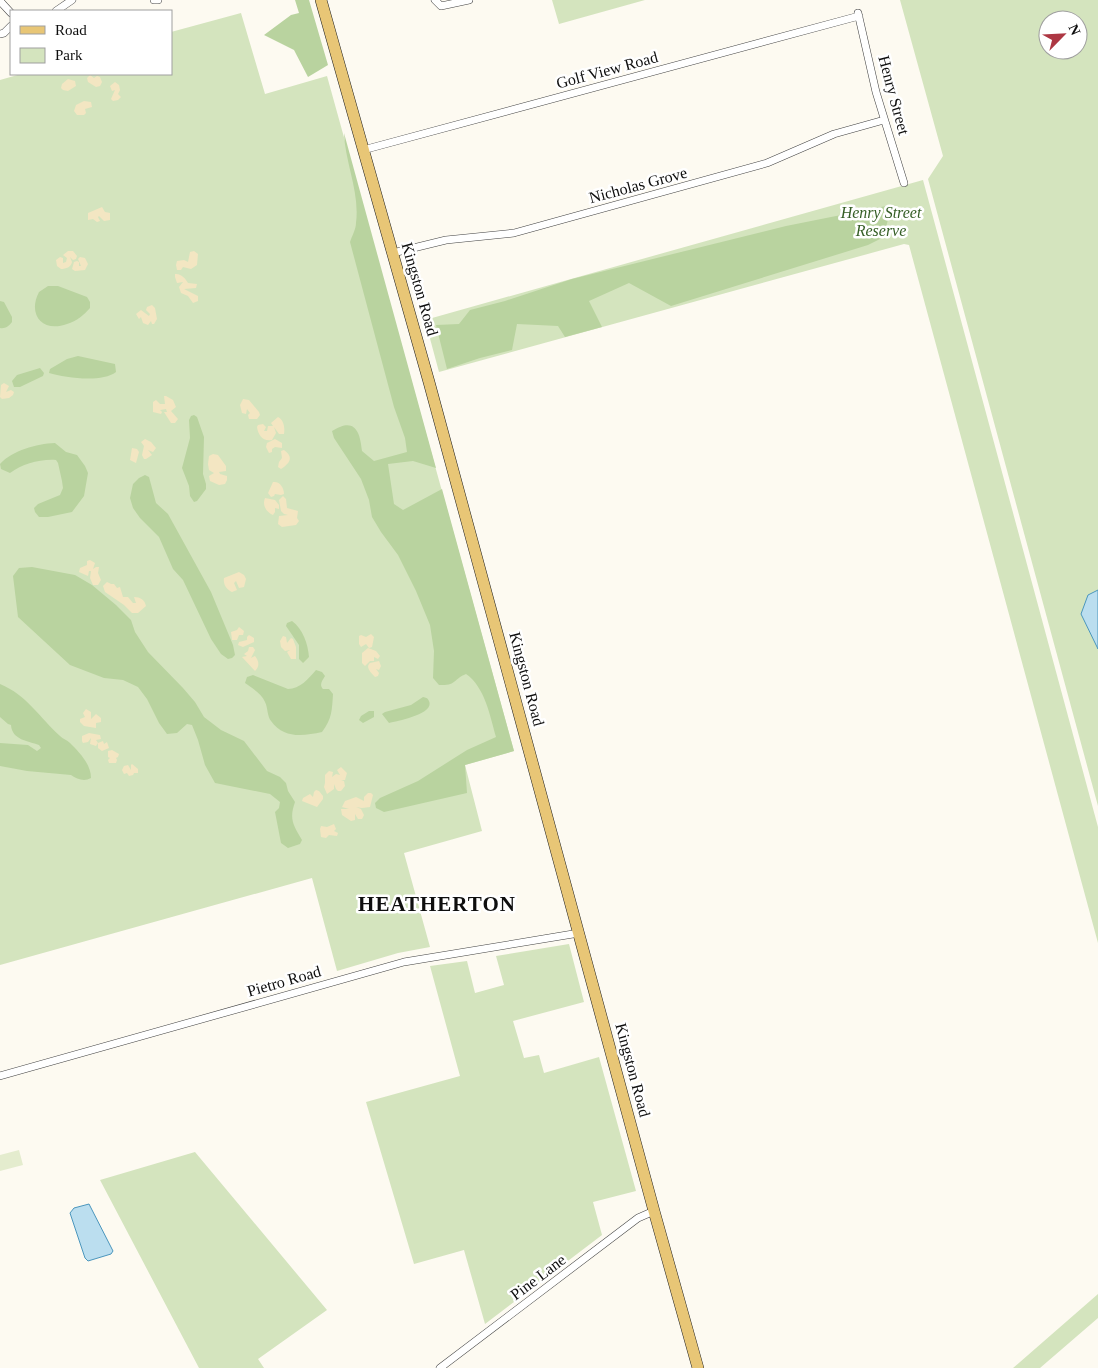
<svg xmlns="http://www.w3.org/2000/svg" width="1098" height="1368" viewBox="0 0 1098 1368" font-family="'Times New Roman',serif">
<rect width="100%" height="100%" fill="#fdfaf1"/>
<path fill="#d4e4be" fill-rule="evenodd" d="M552 0H645L559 24Z
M900 0H1098V806L928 179 943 156ZM1048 20H1078V50H1048Z
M241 13 265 94 327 76 514 751 465 765 482 831 404 853 430 947 398 953 337 971 312 878 0 965V80L21 74H171V32Z
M923 180 1098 827V943L909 245 904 244 439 372 425 320Z
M569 944 584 1002 513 1021 524 1058 539 1055 544 1073 599 1057 636 1191 593 1202 602 1235 485 1324 464 1250 414 1264 366 1102 460 1076 430 966 467 961 475 993 504 985 496 956Z
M195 1152 327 1310 258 1359 264 1368H199L100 1180Z
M1098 1294V1318L1040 1368H1013Z"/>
<path fill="#b9d39f" d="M295 0H309L328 65 308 77 294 50 264 35 291 15 299 13Z
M344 133 436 468 413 461 388 464 394 504 403 510 442 489 514 751 465 765 467 793 384 812 376 808 375 803 380 798 418 781 467 750 496 737C490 716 485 687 466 674 453 679 457 686 439 685L433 678 434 651 430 625 416 591 398 555 381 532 372 517 369 500 361 479 334 438 332 431C354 417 360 430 362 451L374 461 407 452 405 438 394 407 350 242C352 236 356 229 356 223 360 192 345 163 344 133Z
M891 205 884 237 868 245 671 306 629 283 589 301 602 327 565 337 558 326 517 324 512 350 480 358 447 369 436 325 459 324 470 310 505 301 572 279 786 226Z
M48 286H58L87 297 90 302V308C84 315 77 321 67 324 43 333 27 315 39 292Z
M0 301 4 302 12 317V322C9 326 5 329 0 328Z
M78 356 115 364 116 372C102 383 66 378 49 373L50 369 67 359Z
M40 368 44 373 43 376 20 387H14L12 381 17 375Z
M194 415 197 417 204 437 203 474 206 484V489L197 501 194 502 190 496 189 486 182 468 190 438 189 420 191 416Z
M55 443 66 452 77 455 85 466 88 473 84 496 72 512 48 517H39L35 512 34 508 38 504 60 495 63 488 62 481 58 463 56 460C39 459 23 464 10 473L1 469 0 464C13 450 36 444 55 443Z
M145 475 149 477 156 503 168 514 211 592 233 645 235 655 232 658 228 659 221 654 211 639 183 580 173 569 159 537 140 518 133 508 130 498 133 484 139 478Z
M32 567 75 575 92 585 116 605 131 620 135 632 148 652 183 688 195 702 204 717 221 730 244 741 267 771 280 777 286 783 288 791 295 802C289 819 293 825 302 840L300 844 288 848 281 843 275 812 279 808 280 802 270 794 215 783 205 765 198 740 192 725 187 724 177 733 167 734 159 723 147 699 138 687 123 680 104 678 70 665 18 617 13 576 19 568Z
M292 621C303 629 308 644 309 657L303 663 299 659V645L286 626 287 623Z
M316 670 322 672 325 676C322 681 319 685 323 689H329L333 694C332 710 332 719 322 732 303 736 284 739 271 721 267 716 268 708 265 702 262 694 252 688 245 683L247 677 253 675 288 689C300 689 308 679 316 670Z
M0 684C27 695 40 718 60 736 63 739 67 740 70 743 79 752 91 764 91 778 84 782 77 779 71 775L27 771 0 766V743L28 745 37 751 41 748 39 745C28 741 12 740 11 725L8 724 0 717Z
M423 697C426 698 427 697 429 701 435 714 398 721 389 723L382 714 385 712 411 705Z
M369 711H374V717L363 723 359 720 361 716Z"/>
<path fill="#f3e6c2" d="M90 75 94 78 97 76 100 77 102 82 100 86 96 87 88 82 87 78Z
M68 79 75 81 76 86 68 91 63 90 61 88 62 84Z
M115 82 119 85 120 90 118 94 121 97 118 100 113 101 111 99 115 90 112 91 110 86Z
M84 101 91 102 92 107 85 109 86 113 84 115H77L74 111 76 105Z
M102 207 105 212 110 213V220L104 221 99 216 98 217 100 221 97 222 93 219 88 220V213Z
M68 251H73L77 256 76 259 73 260 70 257 72 262C71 267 66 269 61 269L57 266 56 260 60 257 63 258V263L66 262 67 258 63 255Z
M194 251 198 254 197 265 191 269 183 267 181 270H177L176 265 177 261 184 260 188 262 190 252Z
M80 257 85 258 88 264 85 270 75 271 72 269 74 262 77 261 79 262V266H81L78 259Z
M175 274C181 273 186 279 188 283L197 284 196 288 184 289 198 296V301L193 303 188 296 181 293 179 287 183 282 177 283 175 277Z
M152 305 155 308 157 319 154 324H152L151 321 148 325 143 323 141 317 139 319 136 314 141 310 149 316 150 314 146 310 147 307Z
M4 383 9 386 6 392 11 390 14 392 13 395 9 398 2 399 0 397 1 385Z
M164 396H166L173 400 176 407 171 411 178 419 175 423H171L164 412H167L166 409 160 410 162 412 161 414 153 412V402L156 400 160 404H165Z
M243 399 249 400 259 412 260 415 257 419H249L248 415 250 413 247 409 246 414 242 413 240 405Z
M278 417C284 420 285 428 284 434H279L274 427 276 433 272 440C263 442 258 435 257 427L258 425 263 424 266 427 264 431H267L268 426H273L271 423Z
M145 439 151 442 156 448 153 452 148 450 152 455 146 459H144L142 455 144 446 141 442Z
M275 439 282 443V448L275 447 272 449V452L269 453 266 447 267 443Z
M132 448 137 449 139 452 136 463 130 460Z
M284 450C294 457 290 463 281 469L278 467 279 462 282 458 281 451Z
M213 454 218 455 226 466V471L219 472 220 474 227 476V480L225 484 219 485 210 481 209 476 214 473 209 470 208 464 209 456Z
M273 482C280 481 284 488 284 494L281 495 275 494 274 496 271 497 268 493Z
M283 496 286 499 287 508 298 511 297 518 299 521 296 525 282 527 278 524 279 516 288 515 284 514 281 511 279 500Z
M265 498 275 500 279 505V509L275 508V512L273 515C266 512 262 505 265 498Z
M90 560 95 563 93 569 96 567H99L98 573 101 580 98 585H93L90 578 91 571H89L88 576 79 572 80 568 87 565V561Z
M239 572 244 575 246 579 244 587 239 588 236 581 234 583 237 590 232 592C226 589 223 584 224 578Z
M107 582 111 584H114L117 588 120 587 123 597H128L133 603H136L134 597C140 597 145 600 146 606L138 613H132L124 605 105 592 103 586Z
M239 627 244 631 243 635H239L237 640H232L231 632 237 630Z
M371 634 374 637 372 647 369 648 366 644 361 647 359 644V636L361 635 366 637Z
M249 635 254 638V642L243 647 238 645 239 642 247 640V637Z
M283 636 286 637 287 643 291 638 293 639 296 647V659H291L287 652 290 650 285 651 281 647 280 641Z
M249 647H253L255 650 251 658 255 656C259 661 260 666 255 671L242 657 247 656 244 654 248 651Z
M368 648 376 651 380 656 378 659 374 657V661H370L365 666 362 663V653Z
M379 661 381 666 379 670 376 669 379 673 378 676 375 677C371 673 365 667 370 663Z
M86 709 91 712V719L96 714 101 718V722L96 723V728L84 726 80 722V719L85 717 83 713Z
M89 733 100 735 101 739 96 740 98 743 103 741 104 744 107 742 109 748 102 751 98 748V743L96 746 90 744 91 738 88 742 83 743 82 741V736Z
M112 750 119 754 118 757 116 758 117 760 116 763H109L108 760 110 758 108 757V751Z
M132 764 138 769V773H134L133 775 129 776 127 773 124 774 122 770 124 766 128 765 131 770V765Z
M341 767 347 773 345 780H341L344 781 345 786 341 791H338L336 789 334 784V789L327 794 324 787 325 783V775L329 771 333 772 332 777 336 774 340 775 337 770Z
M316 790 319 791 323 796V799L317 807 302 801 303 798 310 794 313 797 314 792Z
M368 793H371L373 795 370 807 362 808 356 807 361 809 364 815 362 819H358L355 814V820L351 821 342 815 341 809H349L342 807 345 801 356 797 364 801V797Z
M334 824 336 829 334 831 338 833 337 836 329 835 326 838 321 837 320 829 321 826 327 827Z"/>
<path fill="#e4ecce" d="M19 1150 23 1165 0 1171V1155Z"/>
<path fill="#bbdeef" stroke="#4b96bd" d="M1098 590V649L1081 614 1088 595Z
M89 1204 113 1251 111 1254 88 1261 85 1258 70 1213 74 1208Z"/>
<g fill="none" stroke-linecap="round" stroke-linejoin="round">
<defs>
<path id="street" d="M154 0H158
M435 0 441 6 469 0
M0 1 11 13
M56 11 72 0
M858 13 876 92 904 183
M0 34 4 33 11 26
M363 150 859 16
M393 253 446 240 514 233 767 163 834 134 884 120
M0 1076 404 962 579 933
M440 1368 638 1218 654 1211"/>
<path id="primary" d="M321 0 429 382 654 1211 698 1368"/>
</defs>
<use href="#street" stroke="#414141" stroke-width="8"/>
<use href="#primary" stroke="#1f1f1f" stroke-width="12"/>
<use href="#street" stroke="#fff" stroke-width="7"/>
<use href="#primary" stroke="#e8c676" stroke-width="11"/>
</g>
<g text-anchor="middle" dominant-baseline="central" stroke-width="5" stroke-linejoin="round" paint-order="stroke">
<g font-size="16" fill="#0e0e0e" stroke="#fff">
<text transform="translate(607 70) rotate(-15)">Golf View Road</text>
<text transform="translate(894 95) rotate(75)">Henry Street</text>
<text transform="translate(638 185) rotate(-15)">Nicholas Grove</text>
<text transform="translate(420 289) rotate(74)">Kingston Road</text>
<text transform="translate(527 679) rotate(75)">Kingston Road</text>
<text transform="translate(284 981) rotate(-16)">Pietro Road</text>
<text transform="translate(633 1070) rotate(75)">Kingston Road</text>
<text transform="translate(538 1277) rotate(-37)">Pine Lane</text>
</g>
<g font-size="16" font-style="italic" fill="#355e26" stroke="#fff">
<text x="881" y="212">Henry Street<tspan x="881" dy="18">Reserve</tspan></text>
</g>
<g font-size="21" font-weight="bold" letter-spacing="1" fill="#0e0e0e" stroke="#fff">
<text x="437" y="904">HEATHERTON</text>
</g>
</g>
<rect x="10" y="10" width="162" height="65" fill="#ffffff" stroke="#9f9f9f"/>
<rect x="20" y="26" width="25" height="8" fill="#e8c676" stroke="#9f9f9f"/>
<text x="55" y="35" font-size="15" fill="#0e0e0e">Road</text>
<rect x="20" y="48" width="25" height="15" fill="#d4e4be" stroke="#9f9f9f"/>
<text x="55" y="60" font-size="15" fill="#0e0e0e">Park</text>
<g transform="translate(1063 35) rotate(66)"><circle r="24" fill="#ffffff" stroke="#9f9f9f"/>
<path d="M0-4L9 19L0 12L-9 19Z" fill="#ad3743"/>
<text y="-8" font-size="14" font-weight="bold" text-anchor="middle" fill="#0e0e0e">N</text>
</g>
</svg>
